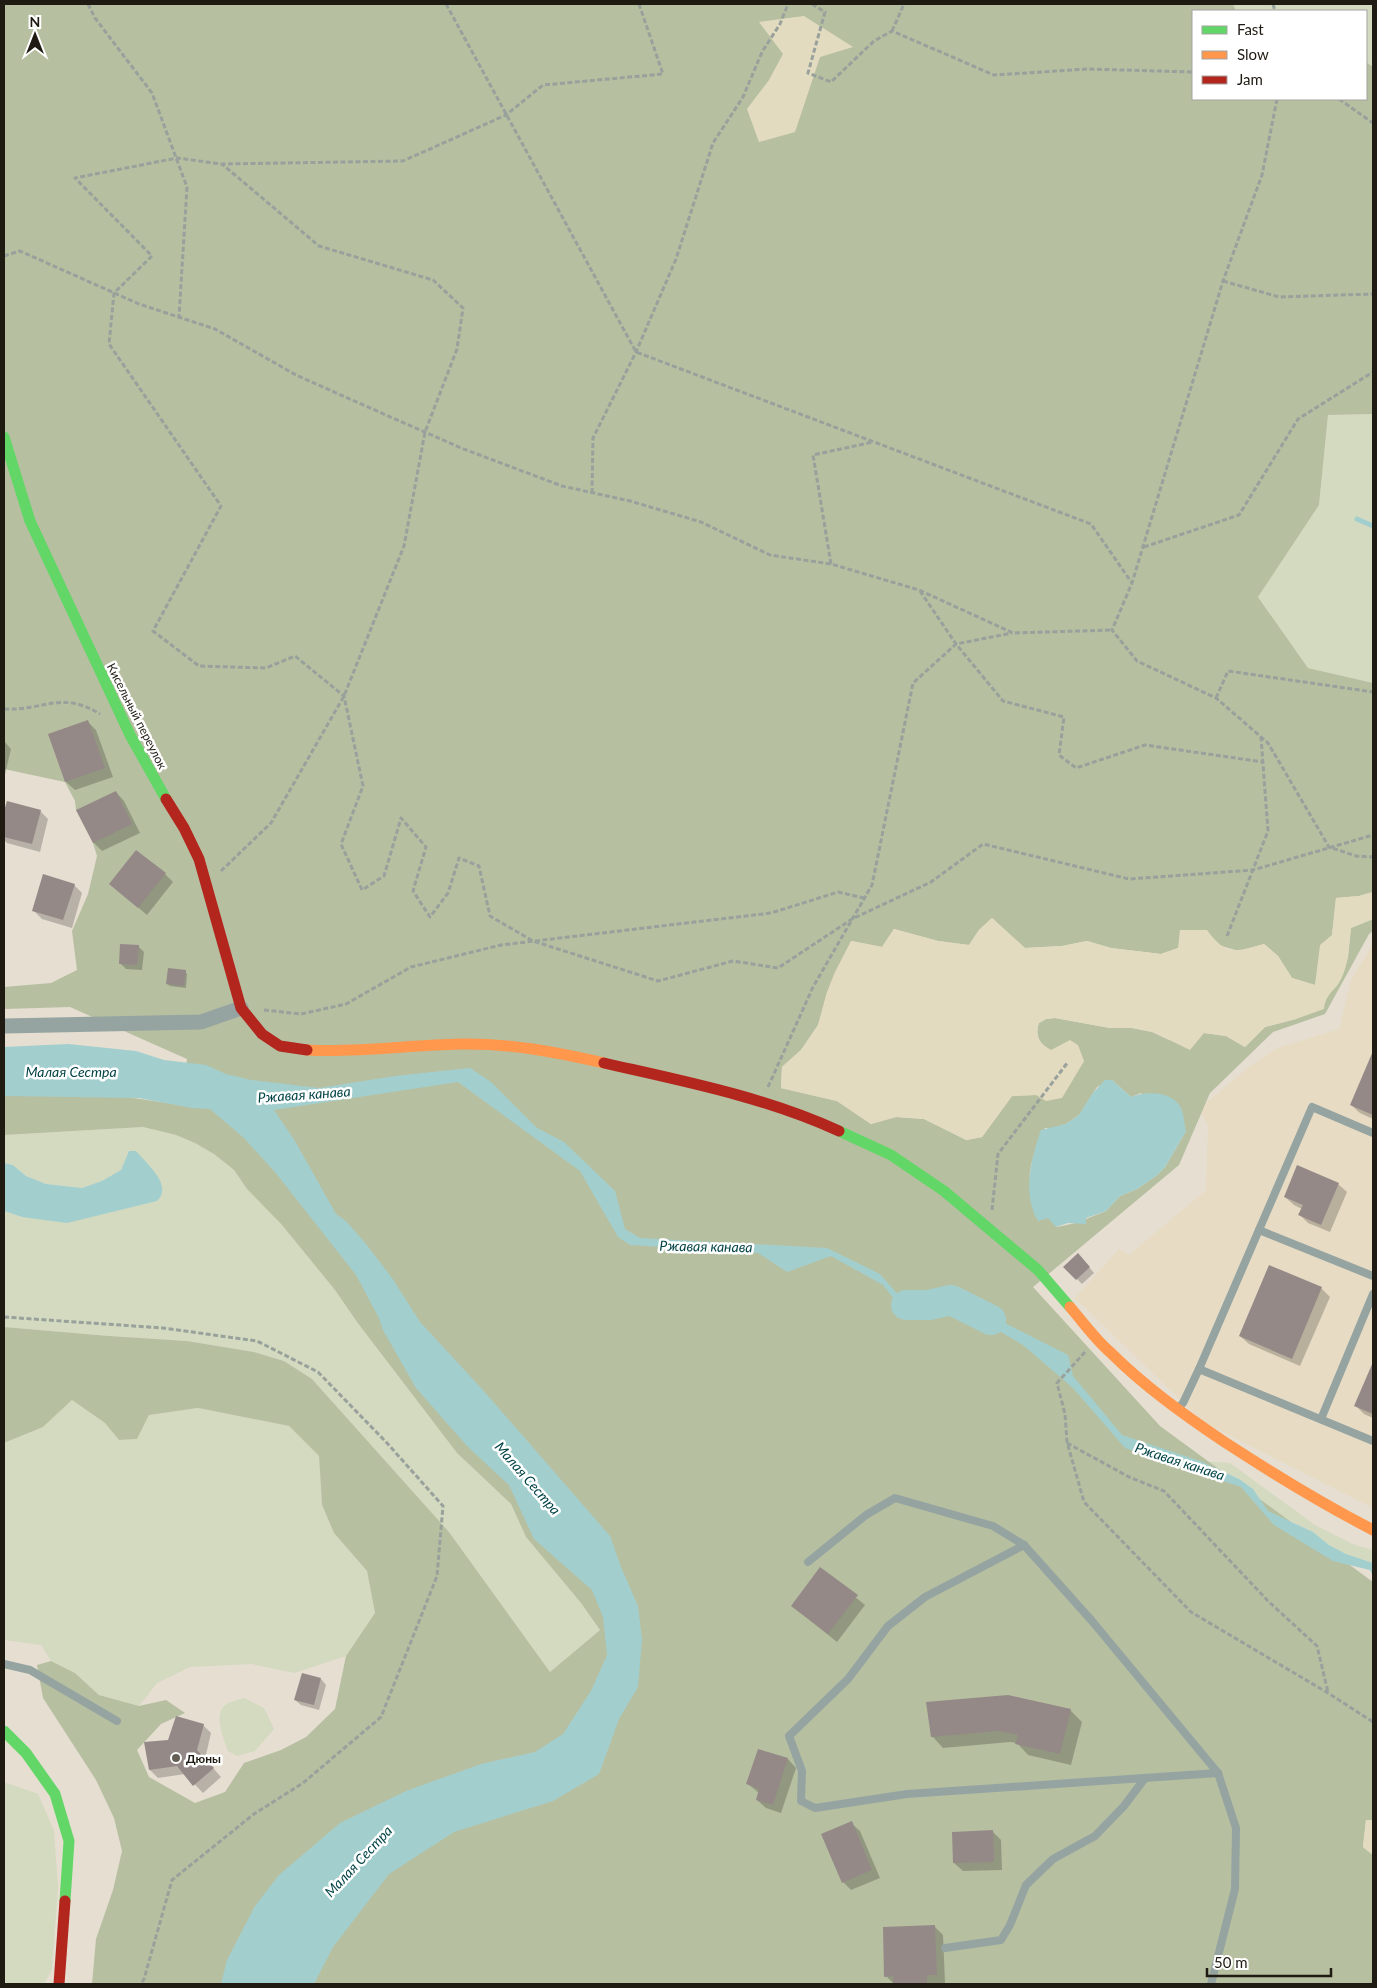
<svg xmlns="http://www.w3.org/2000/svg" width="1377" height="1988" viewBox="0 0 1377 1988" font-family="Lato,sans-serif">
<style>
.built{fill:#e7dbc4}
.green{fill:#d3dac0}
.forest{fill:#b7bfa1;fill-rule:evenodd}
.sand{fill:#e3dbc0}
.water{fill:#a2cfce}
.shadow{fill:#0003}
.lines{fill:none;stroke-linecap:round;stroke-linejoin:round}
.stream{stroke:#a2cfce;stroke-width:5}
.river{stroke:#a2cfce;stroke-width:30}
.building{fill:#948987}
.path{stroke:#98a19b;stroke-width:3;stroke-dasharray:5 2.5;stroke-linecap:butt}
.lane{stroke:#95a4a1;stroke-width:8}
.street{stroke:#95a4a1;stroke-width:15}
.fast{stroke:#63d668;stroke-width:11}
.slow{stroke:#ff974d;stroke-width:11}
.jam{stroke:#b3261e;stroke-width:11}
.poi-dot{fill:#645f55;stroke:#fff;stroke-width:2}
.labels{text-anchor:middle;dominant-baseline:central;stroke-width:5;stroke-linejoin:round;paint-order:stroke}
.street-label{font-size:12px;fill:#1f1a12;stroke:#fff}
.poi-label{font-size:12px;font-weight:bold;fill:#1f1a12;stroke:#fff;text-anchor:start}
.water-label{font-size:14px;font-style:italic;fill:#024346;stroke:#fff}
</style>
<rect width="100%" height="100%" fill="#e5ded1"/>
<polygon class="built" points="1373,945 1373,1508 1203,1422 1075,1298 1119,1249 1129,1255 1206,1190 1208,1126 1199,1109 1250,1066 1277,1048 1339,1029 1352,977"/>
<g class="green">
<polygon points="1233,4 1373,4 1373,67 1366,62 1366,11 1236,11"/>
<polygon points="1373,414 1373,683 1308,668 1258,597 1319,505 1328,415"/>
<polygon points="143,1127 176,1135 195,1143 214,1154 234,1170 247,1189 282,1225 335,1290 357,1322 457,1453 511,1504 526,1537 581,1603 600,1630 550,1672 449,1532 312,1379 284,1361 254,1352 187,1341 109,1336 4,1327 4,1211 22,1217 157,1201 129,1151 122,1170 102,1181 82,1188 46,1184 26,1176 13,1165 4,1163 4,1135"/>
<polygon points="72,1400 105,1423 119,1440 137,1439 149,1415 198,1408 289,1426 319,1456 322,1505 334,1533 367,1571 375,1614 346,1656 294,1673 252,1664 190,1667 157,1683 139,1706 99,1695 75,1673 51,1661 41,1645 4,1640 4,1443 43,1427"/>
<polygon points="1200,1461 1230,1463 1315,1525 1355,1545 1373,1550 1373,1563 1346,1554 1329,1545 1313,1532 1268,1510 1253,1489 1239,1479"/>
<path d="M244,1698L264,1708L274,1729L255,1751L237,1756L228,1751C224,1739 213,1716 225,1705C229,1702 238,1700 244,1698Z"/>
<polygon points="4,1782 38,1794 54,1831 58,1887 52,1969 44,1984 4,1984"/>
</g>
<path class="forest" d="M4,4H1233L1236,11H1193V99H1366V62L1373,67V414L1328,415L1319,505L1258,597L1308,668L1373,683V892L1359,896L1336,898L1332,935L1318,971L1315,985L1292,978L1278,956L1264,944L1239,951L1218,945L1178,948L1161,954L1111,948L1087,941L1062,946L1025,948L992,918L979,930L969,945L938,941L894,929L882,947L852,941L827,993L818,1025L801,1050L782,1067L781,1088L837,1101L871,1124L896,1117L924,1119L966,1140L982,1137L1012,1096L1036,1095L1062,1097L1084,1061C1064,1055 1030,1051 1039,1023L1046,1019L1055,1018L1110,1028H1132L1152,1032L1169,1040L1204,1033L1226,1036L1245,1047L1265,1027L1296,1019L1325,998L1341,979L1348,957L1351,928L1373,919V931L1369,934L1325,1014L1273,1032L1210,1093L1179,1165L1033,1287L1160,1426L1373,1582V1820H1366L1363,1847L1373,1855V1984H92L96,1939L113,1890L122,1851L114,1818L96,1780L43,1698L37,1665L51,1661L75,1673L99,1695L139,1706L166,1700L185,1713L161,1724L137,1750L149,1777L195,1803L225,1792L244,1763L281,1750L306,1737L335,1709L346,1656L375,1613L367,1571L334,1533L322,1505L319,1456L289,1426L198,1408L149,1415L137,1439L119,1440L105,1423L72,1400L43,1427L4,1443V1327L109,1336L187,1341L254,1352L284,1361L312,1379L449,1532L550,1672L600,1630L581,1603L526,1537L511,1504L457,1453L357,1322L335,1290L282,1225L247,1189L234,1170L214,1154L195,1143L176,1135L143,1127L4,1135V1093L93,1092L181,1105L187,1059L70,1007L4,1009V987L51,983L77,970L72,931L88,894L97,856L93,843L76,810L75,801L65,782L4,769ZM1112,1080L1131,1097L1141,1093L1186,1131L1165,1167L1156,1176L1137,1189L1120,1196L1106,1211L1076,1223L1057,1227C1048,1218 1032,1191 1030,1180C1028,1167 1039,1139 1045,1128H1055L1066,1124L1079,1115L1097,1087Z"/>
<g class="sand">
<polygon points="804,16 853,47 820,57 795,132 759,142 747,109 769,80 783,54 759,22"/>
<path d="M1373,892V919L1351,928C1349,944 1349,964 1341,979C1335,992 1326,992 1324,1009L1296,1019L1265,1027L1245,1047L1226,1036L1204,1033L1190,1050L1153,1032L1132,1028H1110L1055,1018L1046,1019L1039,1023C1034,1037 1039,1043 1051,1050L1070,1040L1078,1045L1084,1061L1062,1098L1046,1101L1036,1095L1012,1096L982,1137L967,1140L924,1119L896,1117L871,1124L837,1101L781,1088L782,1067L801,1050L818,1026L827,992L835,972L851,941L882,947L894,929L938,941L969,945L979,930L992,918L1025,948L1062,946L1087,941L1111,948L1161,954L1178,948L1180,930H1207C1226,956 1235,952 1264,944L1278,956L1292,978L1315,985L1320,945L1332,935L1336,898L1359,896Z"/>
<polygon points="1366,1820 1373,1820 1373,1855 1363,1847"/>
</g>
<g class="water">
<polygon points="68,1044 136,1051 164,1060 206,1065 226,1074 251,1080 319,1088 395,1076 470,1068 491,1082 537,1128 564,1142 615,1191 625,1229 640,1238 827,1248 880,1274 901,1298 963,1302 1068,1355 1073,1376 1122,1435 1200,1461 1239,1479 1253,1489 1268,1511 1313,1532 1329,1545 1346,1554 1373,1563 1373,1576 1370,1570 1333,1561 1274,1525 1241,1487 1125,1448 1073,1388 1023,1345 953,1304 901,1308 883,1285 831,1256 787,1272 758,1253 630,1245 618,1237 580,1171 458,1082 274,1110 295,1141 336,1214 346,1221 366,1244 392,1278 420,1322 482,1389 610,1536 621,1567 638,1606 642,1640 638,1687 619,1719 599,1774 553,1801 454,1832 389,1874 333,1947 314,1984 221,1984 227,1960 255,1906 279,1875 340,1823 406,1791 481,1764 535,1752 563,1734 591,1691 607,1655 603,1617 592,1590 534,1539 509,1485 468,1447 416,1388 383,1330 379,1318 356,1275 275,1172 244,1138 210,1109 192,1108 139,1098 4,1096 4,1047"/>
<path d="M1105,1080H1112L1131,1097C1146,1091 1172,1091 1181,1108C1184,1114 1184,1124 1186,1131L1165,1167L1156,1176L1137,1189L1120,1196L1106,1211L1086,1218V1224L1068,1223L1056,1227L1048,1218L1038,1221C1022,1193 1031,1159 1041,1130L1066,1124L1079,1115L1092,1094Z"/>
<path d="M129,1151H136C146,1163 174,1186 157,1201L67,1223L22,1217L4,1211V1163L13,1165L26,1176L46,1184L82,1188L102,1181L121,1170Z"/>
</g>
<g class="shadow">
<polygon points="87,721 96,730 113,777 75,790 66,782 49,735"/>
<polygon points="4,741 11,749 4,779"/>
<polygon points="116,792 124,801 140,833 102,851 94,843 78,811"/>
<polygon points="8,802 40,811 48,819 40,852 7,843 4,840 4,816"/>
<polygon points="165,874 173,882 147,915 110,884"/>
<polygon points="74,885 82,893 72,928 42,919 33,910"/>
<polygon points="138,946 144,952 142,970 126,969 120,963"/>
<polygon points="185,971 187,974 186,988 170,986 167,984"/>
<polygon points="1366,1072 1373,1075 1373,1119 1360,1113 1351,1105"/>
<polygon points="1338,1184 1347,1192 1330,1232 1308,1223 1300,1215 1302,1209 1294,1205 1285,1197"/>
<polygon points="1083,1260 1094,1273 1082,1284 1065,1267"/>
<polygon points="1321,1288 1330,1297 1300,1366 1249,1344 1240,1336"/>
<polygon points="1373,1366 1373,1418 1364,1414 1356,1406"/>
<polygon points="821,1569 865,1605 837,1642 792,1606"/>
<polygon points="321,1679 326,1685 319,1710 301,1705 295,1700"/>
<polygon points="1070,1710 1082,1722 1071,1765 1028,1755 1017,1743 1010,1742 943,1748 932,1736"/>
<polygon points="203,1725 211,1733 205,1759 221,1777 203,1793 185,1774 158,1778 150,1770 169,1741"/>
<polygon points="788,1759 796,1768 781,1813 766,1808 757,1800 759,1793 748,1784"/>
<polygon points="851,1823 860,1831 880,1878 851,1890 843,1882"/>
<polygon points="993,1832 1001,1840 1002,1870 963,1871 954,1863"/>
<polygon points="935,1927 943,1935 945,1983 894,1984 886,1976"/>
</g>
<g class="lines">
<polyline class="stream" points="1357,519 1373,526"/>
<polyline class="river" points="906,1305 929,1305 951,1300 991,1320"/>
</g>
<g class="building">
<polygon points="88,720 105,768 65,782 48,734"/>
<polygon points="116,791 132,824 93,843 76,810"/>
<polygon points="7,801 41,810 32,844 4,837 4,811"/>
<polygon points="136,850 166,873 138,908 109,884"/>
<polygon points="43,874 75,884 63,920 32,911"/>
<polygon points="120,944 139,945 137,965 119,964"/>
<polygon points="168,968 186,970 184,986 166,984"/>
<polygon points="1373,1051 1373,1115 1350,1105"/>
<polygon points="1297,1165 1339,1183 1321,1225 1298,1215 1303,1205 1284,1197"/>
<polygon points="1078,1253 1090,1267 1076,1280 1063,1267"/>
<polygon points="1269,1265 1322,1287 1292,1359 1239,1336"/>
<polygon points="1373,1362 1373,1414 1354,1406"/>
<polygon points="820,1567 858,1595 828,1634 791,1606"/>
<polygon points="302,1673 321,1678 314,1705 294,1700"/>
<polygon points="1008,1695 1071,1709 1060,1754 1015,1744 1018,1735 998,1731 931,1737 926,1702"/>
<polygon points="176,1716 204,1724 197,1750 214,1768 193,1786 177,1766 149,1770 144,1742 168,1740"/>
<polygon points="758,1749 788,1758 773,1805 756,1800 759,1789 746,1784"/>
<polygon points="852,1821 872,1870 842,1883 821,1834"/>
<polygon points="993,1830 994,1862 953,1863 952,1832"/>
<polygon points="935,1925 937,1975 927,1975 927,1984 893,1984 893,1976 884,1977 883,1927"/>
</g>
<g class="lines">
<g class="path">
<polyline points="88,4 95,18 152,93 187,187 179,317"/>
<polyline points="446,4 636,352 1091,524 1132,583"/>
<polyline points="639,4 663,74 543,85 506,115 403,161 221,164 177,158 75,178 152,256 114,293 109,344 221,506 153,631 199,666 266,668 295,656 344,696 363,786 341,844 362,890 384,876 401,818 426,847 413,891 430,917 448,893 459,858 479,866 490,916 533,941 658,981 733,961 778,968 852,919 931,882 983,844 1129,879 1253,870 1373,835"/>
<polyline points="812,4 825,12 808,73 831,82 874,41 892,31 994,75 1088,69 1193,72"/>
<polyline points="1273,4 1275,11"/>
<polyline points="892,31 904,4"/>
<polyline points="1277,99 1262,175 1223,281 1132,583 1112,630 1137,661 1216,698 1268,743 1329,847 1356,856 1373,857"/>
<polyline points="1339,99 1373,123"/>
<polyline points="4,256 20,251 139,304 215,329 296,375 352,400 461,448 562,486 630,501 701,522 770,555 831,564 919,590 1013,633 1112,630"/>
<polyline points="1223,281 1279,297 1373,294"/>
<polyline points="592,493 593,438 636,352 676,259 713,143 743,97 762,52 780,24 788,4"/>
<polyline points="1144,547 1239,515 1298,419 1373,372"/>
<polyline points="831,564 813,455 873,442"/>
<polyline points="920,591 956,644 1003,701 1064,717 1059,755 1076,768 1145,745 1263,762"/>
<polyline points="1216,698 1228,671 1373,692"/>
<path d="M4,709C44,711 61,690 100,714"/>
<polyline points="221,871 271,823 344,696 404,546 425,432 457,349 463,308 433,280 319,246 222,164"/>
<polyline points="1227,936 1268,831 1261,737"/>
<polyline points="264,1010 301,1014 346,1004 411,967 501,945 771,913 838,892 864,898"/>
<polyline points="768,1087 813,987 872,885 913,683 956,644 1012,633"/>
<polyline points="992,1210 998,1154 1068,1062"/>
<polyline points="4,1317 163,1328 257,1341 318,1372 387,1443 443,1506 437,1576 381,1717 303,1783 254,1814 172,1880 144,1979 141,1984"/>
<polyline points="1085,1352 1057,1383 1065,1414 1067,1442 1084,1502 1191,1612 1328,1693 1373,1722"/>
<polyline points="1067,1443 1129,1477 1164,1491 1268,1601 1317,1646 1328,1692"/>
</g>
<g class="lane">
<polyline points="1259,1230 1373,1276"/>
<polyline points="1199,1369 1373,1441"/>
<polyline points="1179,1407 1183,1403 1199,1369 1312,1107 1373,1133"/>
<polyline points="1321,1419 1373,1294"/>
<polyline points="1024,1545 925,1597 888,1626 848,1679 789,1736 802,1771 801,1801 815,1808 907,1794 1218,1773"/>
<polyline points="808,1562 866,1515 895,1498 993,1526 1024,1545 1092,1621 1218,1773 1236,1828 1235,1889 1211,1984"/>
<polyline points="4,1664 30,1670 117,1721"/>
<polyline points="945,1948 1001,1940 1010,1925 1026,1885 1053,1859 1095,1836 1124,1806 1145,1778"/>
</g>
<polyline class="street" points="4,1026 201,1022 241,1008"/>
<g class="fast">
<polyline points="4,437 30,521 130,735 166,799"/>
<polyline points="839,1131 891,1155 944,1191 1038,1270 1070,1307"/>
<polyline points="4,1731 26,1753 55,1794 69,1841 65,1901"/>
</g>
<g class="slow">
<path d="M307,1050C358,1053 409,1045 460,1044C510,1043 556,1052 604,1063"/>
<path d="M1070,1307C1083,1322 1095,1339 1110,1352C1144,1386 1183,1414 1223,1441C1272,1473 1321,1503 1373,1530"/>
</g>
<g class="jam">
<polyline points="166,799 184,828 199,859 241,1008 262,1034 280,1046 307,1050"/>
<path d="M604,1063C683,1081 765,1097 839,1131"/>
<polyline points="59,1984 65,1901"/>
</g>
</g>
<circle class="poi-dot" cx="176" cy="1758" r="5"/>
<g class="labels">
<g class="street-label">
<text transform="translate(137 716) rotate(63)">Кисельный переулок</text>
</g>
<g class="poi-label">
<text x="186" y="1758">Дюны</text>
</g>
<g class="water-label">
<text x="71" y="1071">Малая Сестра</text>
<text transform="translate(304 1094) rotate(-4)">Ржавая канава</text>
<text transform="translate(706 1246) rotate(1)">Ржавая канава</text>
<text transform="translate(1180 1461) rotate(18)">Ржавая канава</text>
<text transform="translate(528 1478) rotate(49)">Малая Сестра</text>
<text transform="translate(358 1861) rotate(-47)">Малая Сестра</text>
</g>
</g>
<rect width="1377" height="1988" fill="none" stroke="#1f1a12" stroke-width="10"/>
<rect x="1192" y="10" width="175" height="90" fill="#ffffff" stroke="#a5a3a0"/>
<rect x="1202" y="26" width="25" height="8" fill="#63d668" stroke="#a5a3a0"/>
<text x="1237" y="35" font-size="15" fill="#1f1a12">Fast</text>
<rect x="1202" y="51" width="25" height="8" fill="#ff974d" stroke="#a5a3a0"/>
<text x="1237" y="60" font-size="15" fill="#1f1a12">Slow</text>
<rect x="1202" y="76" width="25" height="8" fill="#b3261e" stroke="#a5a3a0"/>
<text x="1237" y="85" font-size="15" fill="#1f1a12">Jam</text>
<g transform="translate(35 35)" stroke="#ffffff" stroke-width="4" paint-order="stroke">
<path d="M0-4L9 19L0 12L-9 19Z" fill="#1f1a12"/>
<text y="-8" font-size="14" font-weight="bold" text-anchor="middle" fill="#1f1a12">N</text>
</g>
<path d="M1207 1968v8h124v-8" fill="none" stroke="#1f1a12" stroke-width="2.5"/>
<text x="1214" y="1968" font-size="15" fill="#1f1a12" stroke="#ffffff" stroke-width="4" paint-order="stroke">50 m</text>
</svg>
